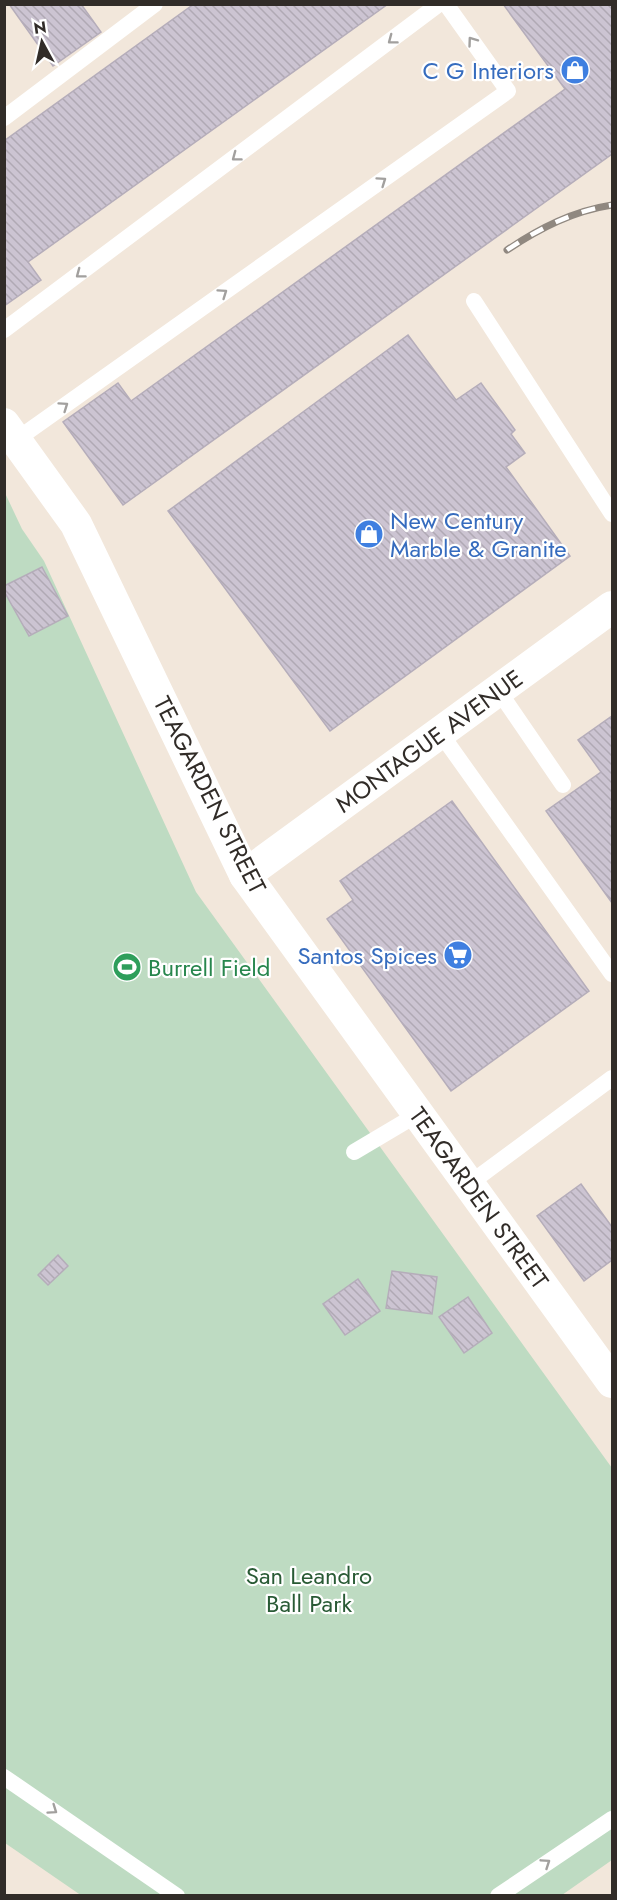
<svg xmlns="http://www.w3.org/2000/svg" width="617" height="1900" viewBox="0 0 617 1900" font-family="Jost,sans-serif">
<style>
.park{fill:#bedbc2}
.building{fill:url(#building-back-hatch);stroke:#b5adba;stroke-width:1.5}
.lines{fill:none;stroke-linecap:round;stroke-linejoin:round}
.service{stroke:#fff;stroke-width:16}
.minor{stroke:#fff;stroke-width:32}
.rail-casing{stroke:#908880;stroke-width:7}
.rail{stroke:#fff;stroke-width:4.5;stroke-dasharray:14;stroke-linecap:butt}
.oneway{stroke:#a2a09e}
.labels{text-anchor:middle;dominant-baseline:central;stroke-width:4.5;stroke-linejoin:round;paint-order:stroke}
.shop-label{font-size:24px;fill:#366cbe;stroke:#fff;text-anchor:end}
.street-label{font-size:24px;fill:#312c28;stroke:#fff}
.leisure-label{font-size:24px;fill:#27864d;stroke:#fff;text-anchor:start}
.park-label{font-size:24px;fill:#295a35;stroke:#fff}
</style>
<defs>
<pattern id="building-back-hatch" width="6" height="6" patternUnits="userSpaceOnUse" patternTransform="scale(1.5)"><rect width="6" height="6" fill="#ccc4d2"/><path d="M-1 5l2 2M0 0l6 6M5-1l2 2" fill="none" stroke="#b0a9b4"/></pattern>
</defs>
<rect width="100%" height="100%" fill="#f2e7db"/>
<polygon class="park" points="5,493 22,529 44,561 196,892 612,1468 612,1860 562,1895 82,1896 5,1843"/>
<g class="building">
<polygon points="9,4 81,4 101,32 53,66"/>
<polygon points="194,4 388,4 28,262 41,280 4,306 4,141"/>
<polygon points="503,4 612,4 612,154 123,505 63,422 118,383 131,401 565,89"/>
<polygon points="408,335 456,400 481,383 515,430 511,434 525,453 506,467 570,556 330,731 168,511"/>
<polygon points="42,567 68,616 29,636 4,591 4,586"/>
<polygon points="612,716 612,903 546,811 601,772 578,740"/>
<polygon points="452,801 589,991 451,1091 327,919 353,900 340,881"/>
<polygon points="581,1184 612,1227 612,1260 584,1281 537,1216"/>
<polygon points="58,1255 68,1266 48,1285 38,1275"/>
<polygon points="392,1271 437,1277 432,1314 386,1308"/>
<polygon points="358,1279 380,1311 345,1335 323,1304"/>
<polygon points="468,1297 492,1333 464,1353 439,1317"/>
</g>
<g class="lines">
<g class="service">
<polyline points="4,118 155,4"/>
<polyline points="474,301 612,514"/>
<polyline points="4,330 439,4"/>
<polyline points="16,440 508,91 446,4"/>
<polyline points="498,690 563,785"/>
<polyline points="441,734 612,974"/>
<polyline points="354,1152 418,1114"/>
<polyline points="469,1184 612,1078"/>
<polyline points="4,1777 177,1896"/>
<polyline points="498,1896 612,1819"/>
</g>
<g class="minor">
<polyline points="4,424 76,524 245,875 612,1382"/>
<polyline points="245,875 612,607"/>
</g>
<g class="rail-casing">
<path id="rail" d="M507,250C540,228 573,211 612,205"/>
</g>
<use href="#rail" class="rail"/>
</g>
<defs><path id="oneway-chevron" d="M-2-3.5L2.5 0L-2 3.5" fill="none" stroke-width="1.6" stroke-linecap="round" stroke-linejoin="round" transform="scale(1.5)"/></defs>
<g class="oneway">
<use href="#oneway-chevron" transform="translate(392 40) rotate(143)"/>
<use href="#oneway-chevron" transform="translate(472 41) rotate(-126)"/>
<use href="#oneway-chevron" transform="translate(236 157) rotate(143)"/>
<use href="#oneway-chevron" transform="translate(382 181) rotate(-35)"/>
<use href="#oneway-chevron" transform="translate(80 274) rotate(143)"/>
<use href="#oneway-chevron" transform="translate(223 293) rotate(-35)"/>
<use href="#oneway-chevron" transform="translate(64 406) rotate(-35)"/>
<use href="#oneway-chevron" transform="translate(53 1810) rotate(35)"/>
<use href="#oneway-chevron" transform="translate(546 1863) rotate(-34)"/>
</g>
<defs>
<g id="shop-disc" transform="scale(1.5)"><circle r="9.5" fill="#3f7fe0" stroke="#fff"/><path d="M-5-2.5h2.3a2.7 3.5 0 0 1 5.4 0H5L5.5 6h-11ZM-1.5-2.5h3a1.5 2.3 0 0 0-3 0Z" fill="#fff"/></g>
<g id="supermarket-disc" transform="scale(1.5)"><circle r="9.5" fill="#3f7fe0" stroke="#fff"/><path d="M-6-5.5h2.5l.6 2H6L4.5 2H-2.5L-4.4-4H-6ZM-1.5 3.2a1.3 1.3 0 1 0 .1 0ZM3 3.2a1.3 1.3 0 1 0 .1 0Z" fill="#fff"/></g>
<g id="stadium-disc" transform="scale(1.5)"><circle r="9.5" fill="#2e9e5b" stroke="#fff"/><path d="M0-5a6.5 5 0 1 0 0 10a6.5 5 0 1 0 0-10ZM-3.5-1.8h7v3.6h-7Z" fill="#fff"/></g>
</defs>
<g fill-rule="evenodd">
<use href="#shop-disc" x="575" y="70"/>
<use href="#shop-disc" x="369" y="534"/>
<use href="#supermarket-disc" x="458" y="955"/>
<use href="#stadium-disc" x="127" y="967"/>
</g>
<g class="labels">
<g class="shop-label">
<text x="554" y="70">C G Interiors</text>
<text x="390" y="520" text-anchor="start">New Century<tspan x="390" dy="28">Marble &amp; Granite</tspan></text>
<text x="437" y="955">Santos Spices</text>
</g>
<g class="street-label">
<text transform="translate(429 741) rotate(-36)">MONTAGUE AVENUE</text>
<text transform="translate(210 795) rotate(63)">TEAGARDEN STREET</text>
<text transform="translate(479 1198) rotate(54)">TEAGARDEN STREET</text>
</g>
<g class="leisure-label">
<text x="148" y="967">Burrell Field</text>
</g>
<g class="park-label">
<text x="309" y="1575">San Leandro<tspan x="309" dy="28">Ball Park</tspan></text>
</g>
</g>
<rect width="617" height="1900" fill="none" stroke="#312c28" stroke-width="12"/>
<g transform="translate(42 42) rotate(352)" stroke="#ffffff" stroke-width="4.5" paint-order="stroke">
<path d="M0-4.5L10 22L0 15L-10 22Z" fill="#312c28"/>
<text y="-9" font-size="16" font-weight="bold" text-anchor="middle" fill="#312c28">N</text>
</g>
</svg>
